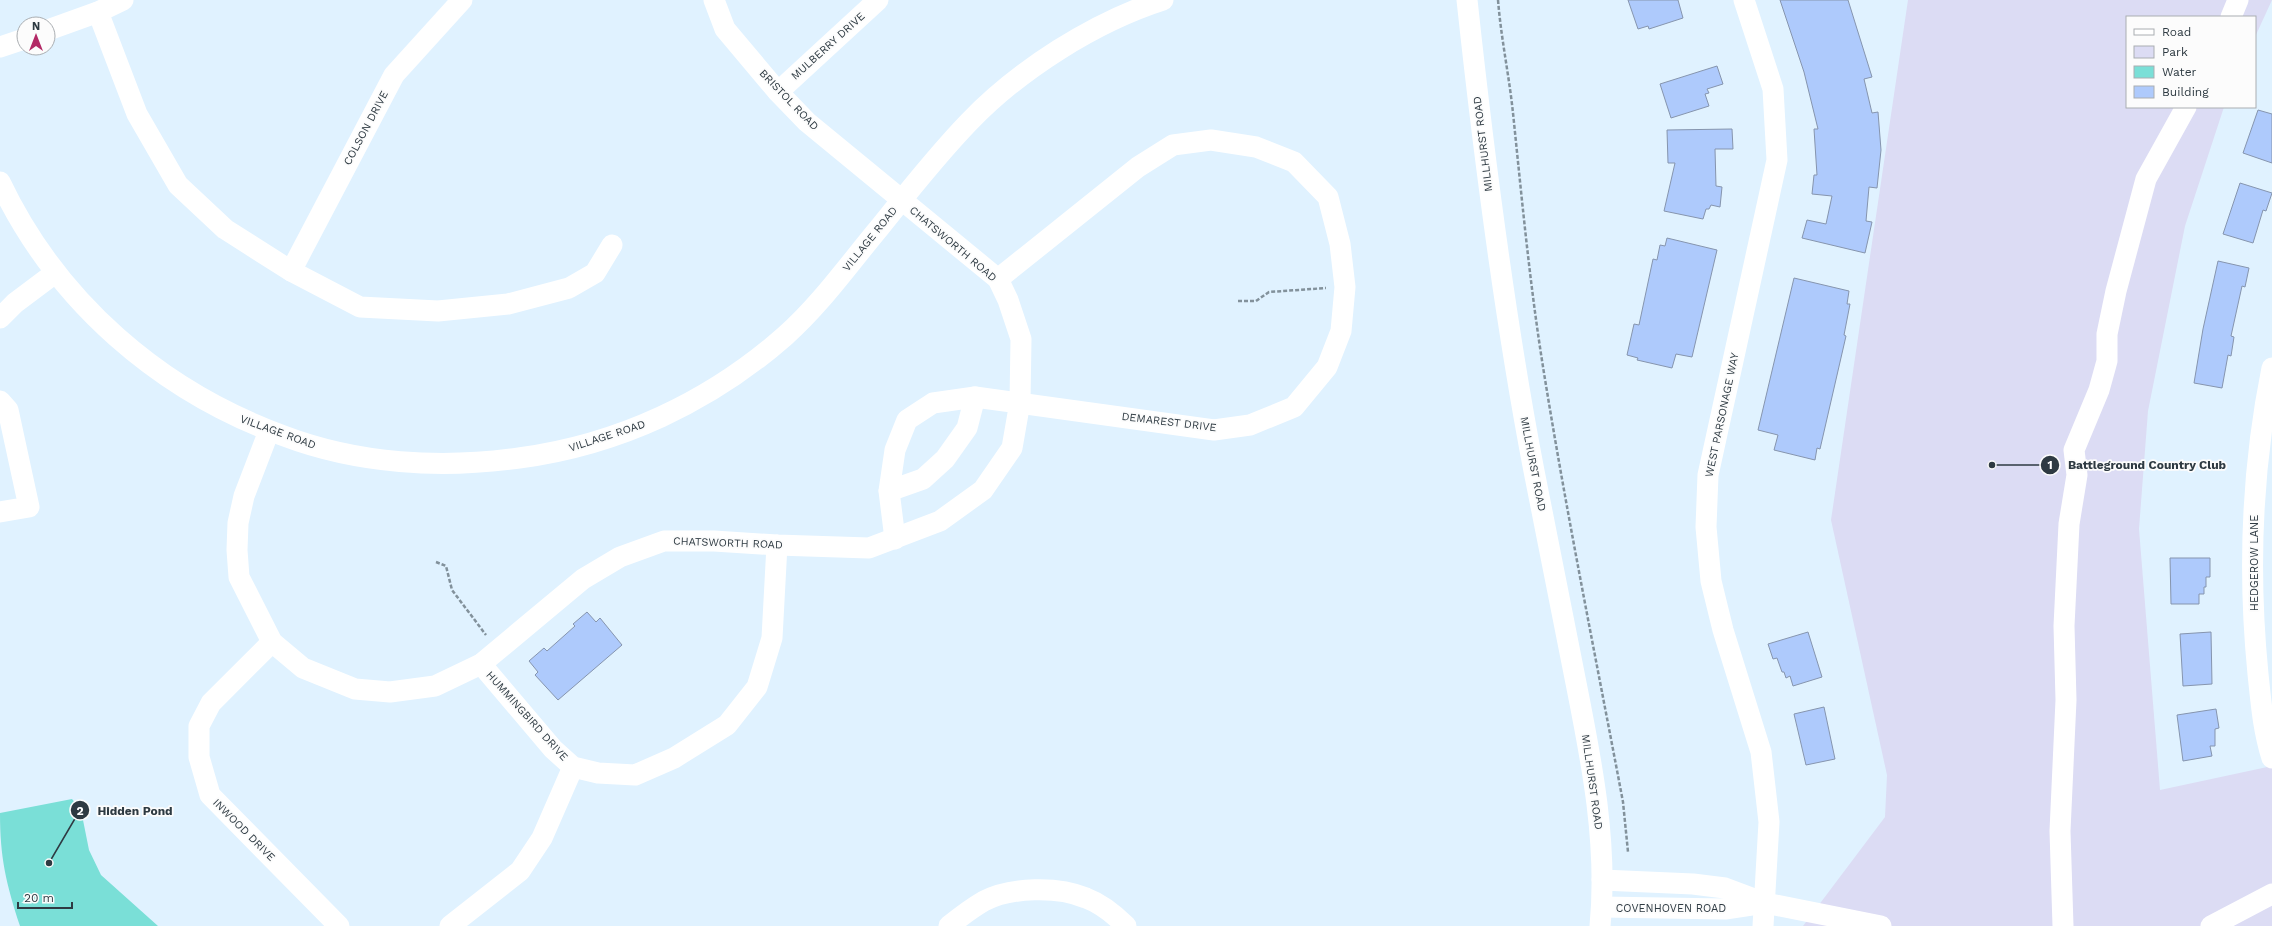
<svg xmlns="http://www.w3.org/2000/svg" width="2272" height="926" viewBox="0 0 2272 926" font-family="'Work Sans',sans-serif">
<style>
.green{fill:#dcdcf4}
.water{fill:#7adfd7}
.building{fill:#aecafc;stroke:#8695ae}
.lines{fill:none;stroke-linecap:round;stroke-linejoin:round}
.path{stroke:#82919b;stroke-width:2.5;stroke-dasharray:4 2;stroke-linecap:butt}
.minor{stroke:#fff;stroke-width:21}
.labels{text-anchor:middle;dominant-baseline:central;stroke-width:3.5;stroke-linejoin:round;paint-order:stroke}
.street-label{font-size:11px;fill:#2e3a42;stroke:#fcfcfc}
.leader{fill:none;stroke:#2e3a42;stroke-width:1.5}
.callout-dot{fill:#2e3a42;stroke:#fcfcfc;stroke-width:1.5}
.mark-label{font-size:12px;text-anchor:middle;font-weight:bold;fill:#fff}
.callout-label{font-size:12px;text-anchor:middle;font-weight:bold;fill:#2e3a42;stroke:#fcfcfc;stroke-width:3.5;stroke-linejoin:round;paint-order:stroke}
</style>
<rect width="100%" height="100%" fill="#e0f2ff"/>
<polygon class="green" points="1908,0 2272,0 2255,37 2255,17 2127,17 2127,107 2224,107 2185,226 2148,411 2139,529 2160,790 2272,766 2272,926 1803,926 1885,817 1887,775 1831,520"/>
<path class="water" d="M72,799L81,810L89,850L101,875L158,926H20C6,883 0,858 0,813Z"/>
<g class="building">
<polygon points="1628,0 1678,0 1683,18 1649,29 1648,26 1638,29"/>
<polygon points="1780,0 1848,0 1872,77 1864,79 1872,113 1878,112 1881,150 1877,188 1869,187 1866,221 1872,222 1865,253 1802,238 1807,220 1826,224 1832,196 1812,194 1814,175 1817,175 1814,129 1818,129 1804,72"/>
<polygon points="1717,66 1723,84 1707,89 1709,93 1705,94 1709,106 1671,118 1660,84"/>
<polygon points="2258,110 2272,114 2272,163 2243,153"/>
<polygon points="1732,129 1733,149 1715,149 1716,186 1722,187 1720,207 1711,205 1709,209 1706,209 1703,219 1664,211 1675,163 1668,163 1667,130"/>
<polygon points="2240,183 2272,193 2266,211 2263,210 2253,243 2223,234"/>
<polygon points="1667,238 1717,250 1692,357 1676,354 1672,368 1637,360 1638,358 1627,355 1634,324 1639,325 1653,259 1657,260 1660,245 1665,246"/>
<polygon points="2218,261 2249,268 2245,287 2242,286 2231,336 2234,337 2231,356 2228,355 2222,388 2194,383 2203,329"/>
<polygon points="1794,278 1849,291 1847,304 1850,304 1844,335 1846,336 1820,449 1817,448 1815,460 1774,450 1778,435 1758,430"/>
<polygon points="2170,558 2210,558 2210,577 2206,577 2206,587 2204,587 2204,594 2199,594 2199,604 2171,604"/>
<polygon points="587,612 596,622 600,618 622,645 558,700 535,675 538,672 529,661 544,648 547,651 575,626 573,624"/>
<polygon points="1808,632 1822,677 1793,686 1790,676 1786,678 1784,672 1782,672 1777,658 1773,659 1768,644"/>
<polygon points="2211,632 2212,684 2183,686 2180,634"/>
<polygon points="1824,707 1835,759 1806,765 1794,714"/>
<polygon points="2216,709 2219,728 2215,729 2215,746 2210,746 2212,756 2183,761 2177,715"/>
</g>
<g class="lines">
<g class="path">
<path d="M1498,0C1501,38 1509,75 1513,113C1522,200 1530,287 1544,373C1567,516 1596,659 1623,802L1628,852"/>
<polyline points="1238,301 1256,301 1269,292 1326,288"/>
<polyline points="436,562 446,566 452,590 486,635"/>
</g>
<g class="minor">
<path d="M1467,0C1484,158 1504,315 1534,471C1548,542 1562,612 1576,683C1592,763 1608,845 1600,926"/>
<polyline points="1744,0 1773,89 1777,160 1708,475 1706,527 1711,581 1723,630 1761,752 1769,822 1763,926"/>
<polyline points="98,12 137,114 178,185 225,229 291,271 360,307 438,311 508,304 569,288 595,273 612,245"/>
<polyline points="2231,17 2238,0"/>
<polyline points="48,30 98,12 123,0"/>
<polyline points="0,47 24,39"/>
<polyline points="778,92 878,0"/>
<path d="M0,182C57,302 160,391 284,436C358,464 441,469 519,458C618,445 710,402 785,336C821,304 849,264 880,227C908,192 937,155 969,122C1019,70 1094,22 1163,0"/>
<polyline points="291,271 394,75 462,0"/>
<polyline points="0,318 15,303 55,273"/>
<path d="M2272,368C2252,467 2248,573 2258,674C2261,702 2263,730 2272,758"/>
<polyline points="0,401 8,410 29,507 0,512"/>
<polyline points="269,431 244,496 238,523 237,550 239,577 272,642 303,668 355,689 390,692 435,686 481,664 583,579 620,557 664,541 714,541 777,545 869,548 940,521 983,490 1012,448 1020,402 1021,339 1008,300 998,279 807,122 778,92 725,29 714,0"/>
<polyline points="889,491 923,479 945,459 967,428 975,397"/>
<polyline points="895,539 889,491 895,450 907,420 933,403 975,397 1214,430 1250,425 1294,407 1327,367 1341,331 1345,287 1340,244 1328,197 1294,162 1256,147 1211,140 1173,145 1138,167 998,279"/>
<polyline points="272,642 211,703 199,726 199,757 210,795 339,926"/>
<polyline points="481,664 553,749 573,767 598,773 635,775 674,758 727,725 757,687 772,638 777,545"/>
<polyline points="1765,903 1881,926"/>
<polyline points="1602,907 1725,909 1765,903 1725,888 1693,884 1602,880"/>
<polyline points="450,926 520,871 542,838 573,767"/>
<path d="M949,926C960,917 972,908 984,901C1011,887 1058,886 1086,898C1102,904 1114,914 1126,926"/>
<polyline points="2063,926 2060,831 2066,700 2064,626 2069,524 2077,475 2074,450 2099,390 2107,361 2107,334 2116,291 2146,179 2186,107"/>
<polyline points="2211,926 2272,894"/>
</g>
</g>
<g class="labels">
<g class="street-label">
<text transform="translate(828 46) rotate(-42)">MULBERRY DRIVE</text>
<text transform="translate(789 100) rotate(46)">BRISTOL ROAD</text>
<text transform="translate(366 128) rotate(-62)">COLSON DRIVE</text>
<text transform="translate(1483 144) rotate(-97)">MILLHURST ROAD</text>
<text transform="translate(870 239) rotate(-51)">VILLAGE ROAD</text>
<text transform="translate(953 244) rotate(40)">CHATSWORTH ROAD</text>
<text transform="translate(1722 415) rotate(-78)">WEST PARSONAGE WAY</text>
<text transform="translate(1169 422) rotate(7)">DEMAREST DRIVE</text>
<text transform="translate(278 432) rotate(20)">VILLAGE ROAD</text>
<text transform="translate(607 436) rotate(-18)">VILLAGE ROAD</text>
<text transform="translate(1533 464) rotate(79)">MILLHURST ROAD</text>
<text transform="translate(728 543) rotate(2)">CHATSWORTH ROAD</text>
<text transform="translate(2254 563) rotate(-90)">HEDGEROW LANE</text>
<text transform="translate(527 716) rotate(48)">HUMMINGBIRD DRIVE</text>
<text transform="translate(1592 782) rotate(82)">MILLHURST ROAD</text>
<text transform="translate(244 830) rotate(45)">INWOOD DRIVE</text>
<text x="1671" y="908">COVENHOVEN ROAD</text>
</g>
</g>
<path class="leader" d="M1992 465L2050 465M49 863L80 810"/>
<g class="callout-dot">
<circle cx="1992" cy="465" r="4"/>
<circle cx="49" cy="863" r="4"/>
<circle cx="2050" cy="465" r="10"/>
<circle cx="80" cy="810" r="10"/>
</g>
<g class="mark-label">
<text x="2050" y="469">1</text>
<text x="80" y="815">2</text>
</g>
<g class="callout-label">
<text x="2147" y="469">Battleground Country Club</text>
<text x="135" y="815">Hidden Pond</text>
</g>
<rect x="2126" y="16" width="130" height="92" fill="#fcfcfc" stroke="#aaaeb2"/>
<rect x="2134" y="29" width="20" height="6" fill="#ffffff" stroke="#aaaeb2"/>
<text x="2162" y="36" font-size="12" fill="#2e3a42">Road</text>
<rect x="2134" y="46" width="20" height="12" fill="#dcdcf4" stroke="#aaaeb2"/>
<text x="2162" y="56" font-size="12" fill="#2e3a42">Park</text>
<rect x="2134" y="66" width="20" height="12" fill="#7adfd7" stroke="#aaaeb2"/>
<text x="2162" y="76" font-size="12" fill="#2e3a42">Water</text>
<rect x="2134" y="86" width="20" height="12" fill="#aecafc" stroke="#aaaeb2"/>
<text x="2162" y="96" font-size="12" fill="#2e3a42">Building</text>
<g transform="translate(36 36)"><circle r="19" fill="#fcfcfc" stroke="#aaaeb2"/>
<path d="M0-3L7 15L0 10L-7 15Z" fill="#b32966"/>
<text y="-6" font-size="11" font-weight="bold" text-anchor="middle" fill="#2e3a42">N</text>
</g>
<path d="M18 902v6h54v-6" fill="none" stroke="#2e3a42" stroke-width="2"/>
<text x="24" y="902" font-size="12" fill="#2e3a42" stroke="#fcfcfc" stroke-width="3" paint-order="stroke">20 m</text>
</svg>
